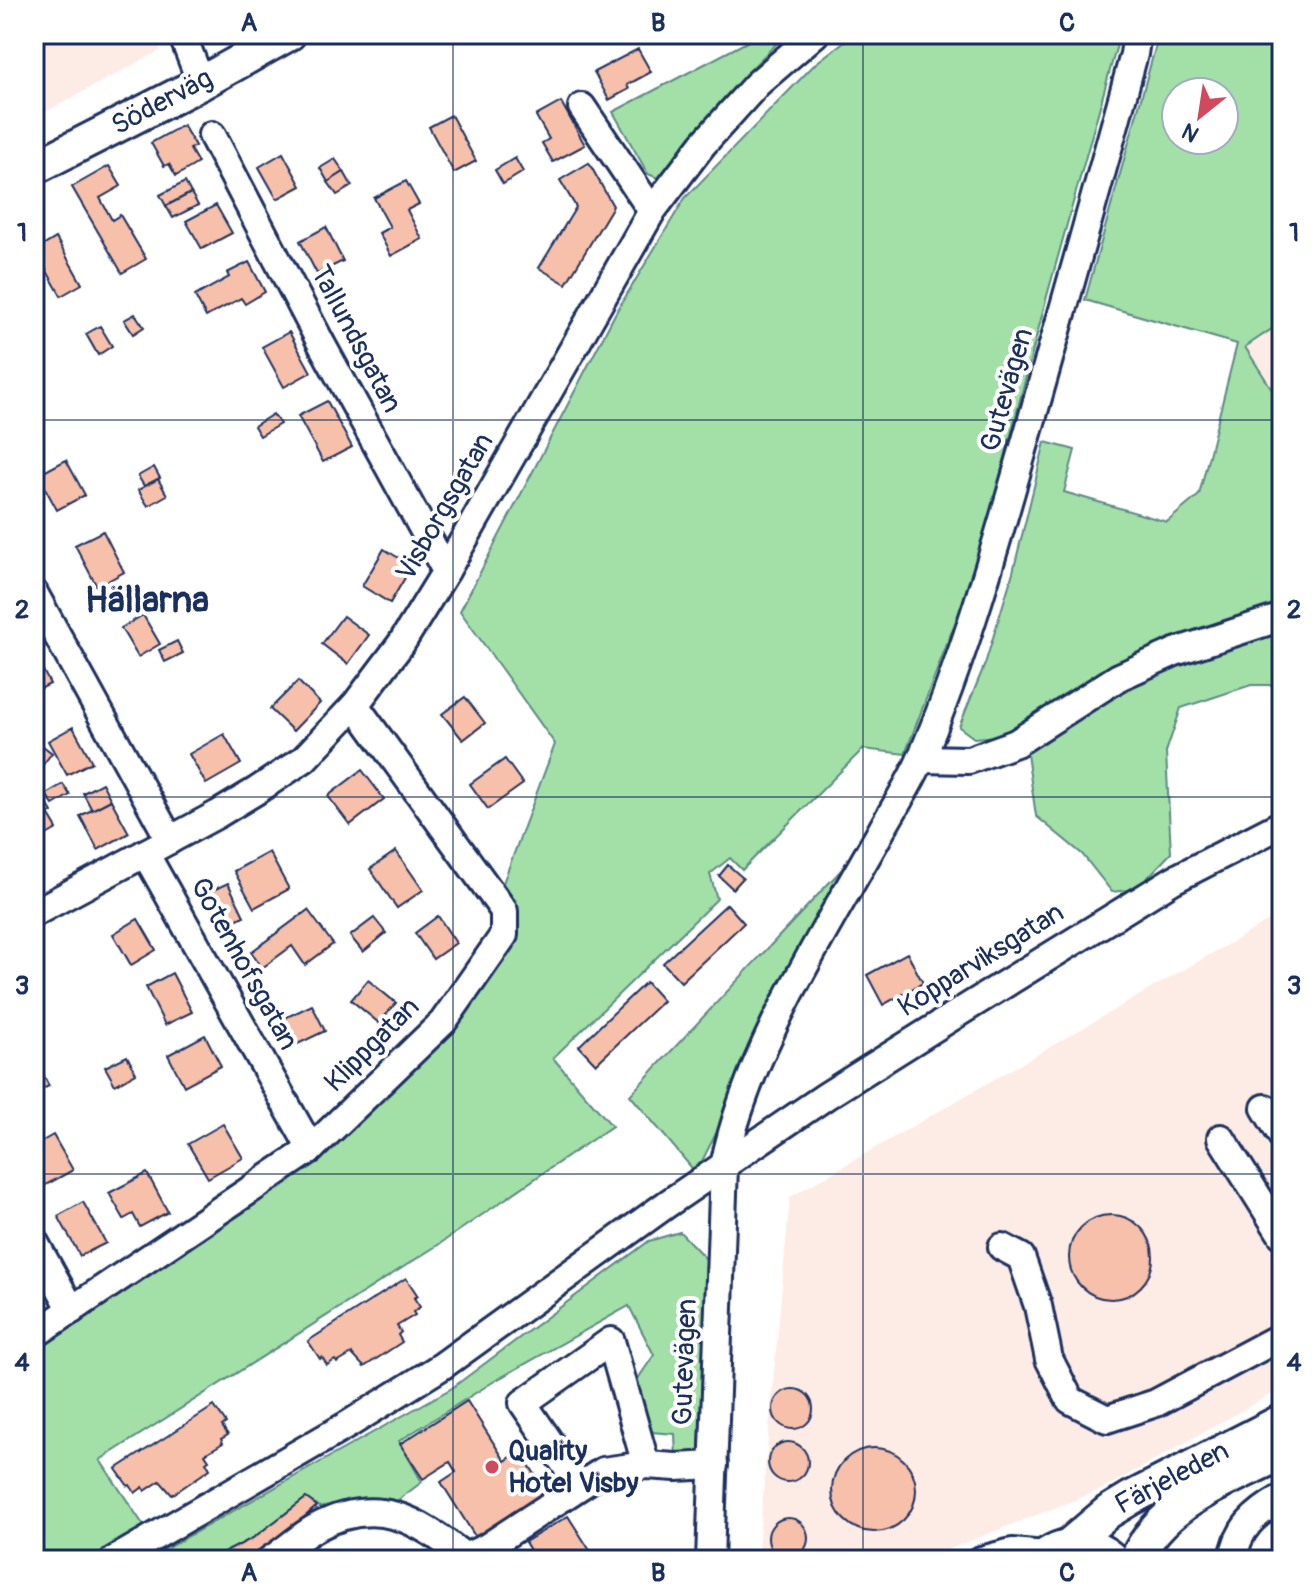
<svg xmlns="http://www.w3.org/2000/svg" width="1316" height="1594" viewBox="0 0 1316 1594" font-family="Pangolin,sans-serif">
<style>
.built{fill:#fdece6}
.green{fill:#a2e0a8;stroke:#5e8883;stroke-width:2;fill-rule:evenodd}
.building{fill:#f7c0aa;stroke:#1b2f5e;stroke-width:2}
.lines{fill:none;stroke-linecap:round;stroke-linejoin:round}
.minor-casing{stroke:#1b2f5e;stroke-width:32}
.major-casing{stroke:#1b2f5e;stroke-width:38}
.minor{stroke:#fff;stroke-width:26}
.major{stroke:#fff;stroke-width:32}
.grid{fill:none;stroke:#1b2f5e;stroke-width:2;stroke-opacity:0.55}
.poi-dot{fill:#d1495b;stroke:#fff;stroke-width:3}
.labels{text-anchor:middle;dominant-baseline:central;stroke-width:8;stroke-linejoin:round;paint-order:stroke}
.street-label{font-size:28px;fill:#1b2f5e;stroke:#fff}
.poi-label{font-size:28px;font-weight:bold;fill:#1b2f5e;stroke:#fff;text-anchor:start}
.district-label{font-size:36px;font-weight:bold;fill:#1b2f5e;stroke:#fff}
.neatline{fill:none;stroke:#1b2f5e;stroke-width:3}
.grid-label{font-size:26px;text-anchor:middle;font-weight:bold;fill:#1b2f5e}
</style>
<rect width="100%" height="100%" fill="#fff"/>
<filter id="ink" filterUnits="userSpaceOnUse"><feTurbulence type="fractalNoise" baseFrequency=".0125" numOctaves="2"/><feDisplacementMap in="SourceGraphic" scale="16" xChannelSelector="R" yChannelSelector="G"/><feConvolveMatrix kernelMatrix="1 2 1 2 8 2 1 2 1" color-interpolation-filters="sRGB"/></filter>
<g filter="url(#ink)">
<g class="built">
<polygon points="34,34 155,34 161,50 34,118"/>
<polygon points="1282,322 1282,405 1245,347"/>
<polygon points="1282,913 1282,1388 1103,1489 921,1560 757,1560 790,1197"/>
</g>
<g class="green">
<path d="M762,34H787C736,81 700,123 660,179L648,174L613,112Z"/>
<polygon points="854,34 1120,34 1047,296 977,565 905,754 863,749 742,870 730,858 710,874 717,899 553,1058 612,1126 438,1245 100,1460 150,1535 105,1560 34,1560 34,1346 325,1156 451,1028 512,939 500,891 555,744 460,611 615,314 685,198 816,63"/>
<path d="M1159,34H1282V322L1245,347L1282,405V685H1251L1181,708L1166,752L1171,853L1137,889L1112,892L1082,854L1036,816L1027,754L1001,736L974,738L959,727L985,664L1013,572L1045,442L1075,450L1064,492L1167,522L1199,495L1237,344L1085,300ZM1176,92H1224V140H1176Z"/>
<polygon points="859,851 696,1173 630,1095"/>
<polygon points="680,1232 706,1259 699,1457 676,1459 675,1434 651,1432 635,1383 654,1355 629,1306 493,1382 399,1441 422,1482 390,1506 335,1512 317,1506 306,1498 253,1538 210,1560 146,1560 452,1388 649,1241"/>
</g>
<g class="building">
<polygon points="638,49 651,72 627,85 629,89 609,100 594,72"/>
<polygon points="561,102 585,145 553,162 542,143 549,139 536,116"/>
<polygon points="451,115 476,161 454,173 429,127"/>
<polygon points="183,125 195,146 190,149 198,163 176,176 169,164 164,166 151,143"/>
<polygon points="283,153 301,186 277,199 259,167"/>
<polygon points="515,158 523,172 503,184 495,170"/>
<polygon points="335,159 344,172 328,182 320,168"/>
<polygon points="589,163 613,206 566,284 539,268 576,207 560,180"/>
<polygon points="109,166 121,186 100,198 112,220 120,215 146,259 122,273 72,187"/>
<polygon points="344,172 352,186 337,195 328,182"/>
<polygon points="406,181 419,204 407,210 422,239 391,256 379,233 390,227 374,198"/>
<polygon points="185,182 191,193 166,206 160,195"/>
<polygon points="191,193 198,205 173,218 166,206"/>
<polygon points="216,205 232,233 202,249 186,221"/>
<polygon points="326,227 343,261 317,274 300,241"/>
<polygon points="34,235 41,247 56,238 82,284 61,296 39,257 34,260"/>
<polygon points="249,262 265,292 245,304 241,298 206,317 195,296 229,277 227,273"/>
<polygon points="135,314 144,327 133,334 124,320"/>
<polygon points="100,326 112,346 98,355 86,334"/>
<polygon points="289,332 311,372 284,387 262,347"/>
<polygon points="327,401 352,447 323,462 298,416"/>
<polygon points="273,414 280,424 260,436 254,426"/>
<polygon points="66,460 85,495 57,510 38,475"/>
<polygon points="154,467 160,478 144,486 138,476"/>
<polygon points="158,479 167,495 148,506 138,490"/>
<polygon points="103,531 124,572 97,587 75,545"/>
<polygon points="384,549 412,566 390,603 362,586"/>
<polygon points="143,615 160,644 138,657 121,628"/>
<polygon points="343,616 369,635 348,664 322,644"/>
<polygon points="177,641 183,653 165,662 159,650"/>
<polygon points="34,653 50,684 34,692"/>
<polygon points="298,681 320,703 293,731 270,709"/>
<polygon points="465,697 485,723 463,740 442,714"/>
<polygon points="73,727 92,762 67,775 48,741"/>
<polygon points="224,734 241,764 206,784 189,754"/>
<polygon points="34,739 52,753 37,772 34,769"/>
<polygon points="505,759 523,784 488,809 470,784"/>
<polygon points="362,770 384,799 350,825 328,796"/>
<polygon points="102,783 111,800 92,810 83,793"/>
<polygon points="63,784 70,795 53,805 46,794"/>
<polygon points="43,797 52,812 48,814 57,829 41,838 34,827 34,802"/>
<polygon points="111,800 129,833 98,850 80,816"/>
<polygon points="396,851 423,890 397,908 370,869"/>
<polygon points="269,852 289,889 254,908 234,871"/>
<polygon points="728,865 743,878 733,889 719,876"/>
<polygon points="228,883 244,916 227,924 211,891"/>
<polygon points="727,904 744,923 681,982 663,963"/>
<polygon points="308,910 333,944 305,965 292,946 262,968 251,952"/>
<polygon points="438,916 456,943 433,959 415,933"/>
<polygon points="374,918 386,933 363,952 350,936"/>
<polygon points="138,919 156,950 131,965 113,934"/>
<polygon points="907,953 923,983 883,1005 867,975"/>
<polygon points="172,973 192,1012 165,1025 146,987"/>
<polygon points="368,980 396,1003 379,1023 351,1000"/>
<polygon points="646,982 663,1001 596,1064 579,1046"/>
<polygon points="312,1005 325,1031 283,1051 270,1025"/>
<polygon points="205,1035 221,1066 184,1086 168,1055"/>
<polygon points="127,1056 136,1073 115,1085 105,1067"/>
<polygon points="38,1065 49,1086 34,1093 34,1068"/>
<polygon points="223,1124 243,1158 208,1178 188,1144"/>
<polygon points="53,1135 73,1170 44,1186 34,1169 34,1146"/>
<polygon points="147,1173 168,1212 140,1227 133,1214 124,1219 109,1193"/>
<polygon points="83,1202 106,1243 80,1256 58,1216"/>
<circle cx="1111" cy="1257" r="42"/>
<polygon points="406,1278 418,1296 414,1298 420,1307 413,1312 415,1315 397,1326 401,1332 398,1335 402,1342 364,1367 352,1354 337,1363 335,1360 327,1365 322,1357 320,1359 308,1341"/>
<circle cx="793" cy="1409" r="20"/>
<polygon points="467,1401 505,1461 520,1451 547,1493 476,1538 441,1482 456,1472 450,1462 423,1479 400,1444"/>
<polygon points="214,1406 226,1423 222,1426 228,1435 221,1439 223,1443 205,1454 209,1460 206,1462 210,1469 172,1495 160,1481 145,1491 143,1487 135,1493 130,1485 128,1486 116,1469"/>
<circle cx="788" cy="1462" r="20"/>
<circle cx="874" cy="1490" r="42"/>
<polygon points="306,1498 317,1506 265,1551 250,1560 210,1560 253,1538"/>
<polygon points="568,1516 596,1560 536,1560 525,1542"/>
<circle cx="788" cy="1538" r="20"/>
</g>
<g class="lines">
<g class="minor-casing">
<g id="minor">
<polyline points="182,34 201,83"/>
<polyline points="582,107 652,211"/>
<polyline points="212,135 322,345 446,571"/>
<polyline points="34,593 170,840"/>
<polyline points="921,759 969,760 1016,743 1119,677 1175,652 1282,617"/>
<polyline points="145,853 311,1149"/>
<polyline points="34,913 218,814 256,791 304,759 355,705 401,644 446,571 652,211 703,144 757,84 815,34"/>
<polyline points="1265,1108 1282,1136"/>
<polyline points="1221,1138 1282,1235"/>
<polyline points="34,1241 72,1310"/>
<polyline points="1002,1247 1021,1257 1038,1306 1049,1359 1070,1400 1107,1419 1156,1403 1282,1336"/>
<polyline points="34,1335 311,1149 443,1022 504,935 504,911 355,705"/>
<polyline points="579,1485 523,1403 611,1341 646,1465"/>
<polyline points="114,1560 349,1424 442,1366 667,1204 826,1096 963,1010 1173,880 1282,824"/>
<path d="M270,1560C286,1550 300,1536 317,1527C377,1495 417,1519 465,1557L487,1547L603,1471L646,1465L676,1467L714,1465"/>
<path d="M710,1560L724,1166C747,1051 823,935 880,833C894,807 912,781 923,754C968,647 998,537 1030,426C1065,302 1101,178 1134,54L1137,34"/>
<polyline points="981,1560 1012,1552 1045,1555"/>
<path d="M1233,1560C1237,1529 1255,1513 1282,1498"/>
</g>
</g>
<g class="major-casing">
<g id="major">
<polyline points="34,168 201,83 289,34"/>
<polyline points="1069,1545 1108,1512 1131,1498 1282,1421"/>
<path d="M1040,1560C1063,1540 1091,1540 1113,1560"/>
<path d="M1136,1560C1162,1501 1229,1480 1282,1453"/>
</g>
</g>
<use href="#minor" class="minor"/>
<use href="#major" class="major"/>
</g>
</g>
<path class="grid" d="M453,34V1560M863,34V1560M34,420H1282M34,797H1282M34,1174H1282"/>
<circle class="poi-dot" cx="492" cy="1467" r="8"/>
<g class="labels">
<g class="street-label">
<text transform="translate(162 102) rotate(-28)">Söderväg</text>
<text transform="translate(356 339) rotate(62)">Tallundsgatan</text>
<text transform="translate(1007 390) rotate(-74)">Gutevägen</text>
<text transform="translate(445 507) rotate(-60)">Visborgsgatan</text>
<text transform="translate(981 960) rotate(-32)">Kopparviksgatan</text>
<text transform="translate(244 964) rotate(61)">Gotenhofsgatan</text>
<text transform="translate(372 1045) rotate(-45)">Klippgatan</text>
<text transform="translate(685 1362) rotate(-88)">Gutevägen</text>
<text transform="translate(1172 1478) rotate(-28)">Färjeleden</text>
</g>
<g class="poi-label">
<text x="508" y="1451">Quality<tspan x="508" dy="32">Hotel Visby</tspan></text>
</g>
<g class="district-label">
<text x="147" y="600">Hällarna</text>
</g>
</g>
<rect width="1316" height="1594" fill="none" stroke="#fff" stroke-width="88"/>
<g transform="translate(1200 116) rotate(210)"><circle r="38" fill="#ffffff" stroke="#a4acbf" stroke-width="2"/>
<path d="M0-6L14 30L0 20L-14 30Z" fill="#d1495b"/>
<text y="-12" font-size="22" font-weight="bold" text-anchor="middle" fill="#1b2f5e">N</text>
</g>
<rect x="44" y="44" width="1228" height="1506" class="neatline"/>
<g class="grid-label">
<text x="249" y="31">A</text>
<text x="658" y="31">B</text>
<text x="1067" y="31">C</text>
<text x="22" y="241">1</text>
<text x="1294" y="241">1</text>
<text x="22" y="618">2</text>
<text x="1294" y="618">2</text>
<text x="22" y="994">3</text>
<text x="1294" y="994">3</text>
<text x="22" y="1371">4</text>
<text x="1294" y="1371">4</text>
<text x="249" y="1581">A</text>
<text x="658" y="1581">B</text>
<text x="1067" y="1581">C</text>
</g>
</svg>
